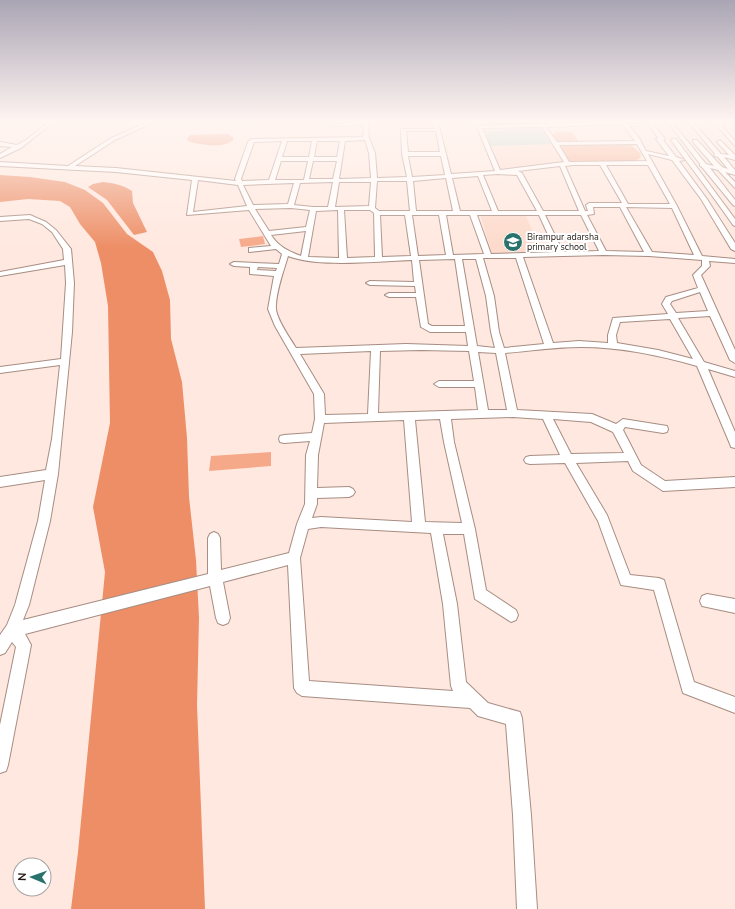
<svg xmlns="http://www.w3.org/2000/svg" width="735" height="909" viewBox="0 0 735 909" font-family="'Nunito Sans',sans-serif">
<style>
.built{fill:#fddacb}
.green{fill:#f6a989}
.water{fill:#ed8e66}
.building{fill:#b2d2ce}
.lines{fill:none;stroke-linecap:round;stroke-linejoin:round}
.minor-casing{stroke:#a78d83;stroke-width:2}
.minor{fill:#fff;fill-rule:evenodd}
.labels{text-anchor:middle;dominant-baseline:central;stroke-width:4;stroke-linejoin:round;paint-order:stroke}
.far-poi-label{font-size:9px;fill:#231a16;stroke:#fff;text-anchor:start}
</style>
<rect width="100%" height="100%" fill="#ffe8df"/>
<g class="built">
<polygon points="542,128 556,144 625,142 632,145 642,155 641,159 636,162 567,164 506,173 501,172 490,147 515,146 491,146 480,130"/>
<polygon points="480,214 525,214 541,251 492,254"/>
</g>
<g class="green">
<polygon points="554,131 572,132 579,142 555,143 548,133 555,134"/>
<polygon points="625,143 631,145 641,154 640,158 635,161 625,162 587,161 569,163 556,144"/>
<polygon points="263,236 265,244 241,247 239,239"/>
<polygon points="271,452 271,466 209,471 211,456"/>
</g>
<g class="water">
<polygon points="480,121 593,121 594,122 489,126 484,125"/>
<path d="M221,134H228L233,137V140C223,149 200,145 188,141L187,138L191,135Z"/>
<polygon points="0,175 30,177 65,182 85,190 103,203 127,234 153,252 162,271 170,300 171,339 182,382 187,438 189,497 196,560 199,618 197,705 205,909 71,909 78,852 105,572 93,507 110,423 108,306 101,263 95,242 80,224 70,207 60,201 28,199 0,202"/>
<path d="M103,182C114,183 123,185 132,191L133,203L147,232L134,235L107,200L88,187L93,184Z"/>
</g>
<polygon class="building" points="540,129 551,144 491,146 485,130"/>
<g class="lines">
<g class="minor-casing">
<g id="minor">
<polygon points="50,121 55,121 21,148 0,158 0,154 12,147 0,146 0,142 17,145 26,140"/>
<path d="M150,121H156L115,140L75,166L116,168L236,181L235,179L248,142L251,139L363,137L364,125L332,126L330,125L364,121H437L440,130L451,174L495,171L477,127L479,126L624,121L626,124H641L639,126H629L638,136L646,151L669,156L656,139L658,138L647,121H651L665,139L663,140L676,157L685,160L679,161L707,199L735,243V251L731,249L701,199L672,160L648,154L677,206L702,256L735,259V263L709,261L710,266L701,275L735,350V363L730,360L710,316L678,318L704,362L735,371V377L708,369L735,432V448L731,447L730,444L697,366C659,355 620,347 581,347C556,347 530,351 505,353L517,410L592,414L616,424L623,419L667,426L668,429L667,432L663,433L625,427L623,430L641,465L665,481L735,477V487L663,491L633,471L628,461L576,463L607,515L630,575L659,578L664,580L694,682L735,697V713L683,693L654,590L621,585L598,521L565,463L530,464L526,463L524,460L526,457L530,456L560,455L543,419L513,417L451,419L454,442L475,529L486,590L516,610L518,615L516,620L511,622L475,599L464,534H443L457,604L466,682L488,703L520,712L522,718L531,815L537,909H517L513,815L506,724L478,716L470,708L302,696L297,693L294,688L288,565L223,582L230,618L228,623L223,625L218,623L216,618L210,586L25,634L31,645L8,765L6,771L0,773V725L16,647L12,642L5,653L0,655V635L7,625L15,605L38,521L45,480L0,487V477L46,470L52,439L60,365L0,373V367L61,359L66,283L65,265L0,276V272L64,260L63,249L52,232L42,224L29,219L0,221V217L30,215L46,222L56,230L71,249L74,283L72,332L58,474L50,521L29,605L23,620L208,574V538L210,534L214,532L218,534L220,538L221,570L289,553L297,524L305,504L306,455L310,441L284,443L280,442L279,439L280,436L284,435L312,433L315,419L314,394L275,326L268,309L274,276L250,274V267L234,266L230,264L234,262L279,264L282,254L276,249L249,252V248L271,246L249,210L187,215L192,180L116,172L0,166V162L68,166L111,138ZM368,123H433L435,129H401L402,154L407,177L377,178L375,153L369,138ZM622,124L635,141L557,142L546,127ZM542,127L564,162L500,170L482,128ZM406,131H436L440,152H408ZM365,140L369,153L371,178L339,179L345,141ZM282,141L269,180L242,181L241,179L254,142ZM287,141H312L309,157H282ZM317,141H340L337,157H314ZM637,144L647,161L569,162L559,145ZM408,156H441L445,175L412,177ZM281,161H308L304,180H275ZM313,161H337L333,179H309ZM573,165H600L622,203H589L586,205L588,211H585L565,166ZM606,165H648L670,204H628ZM560,166L579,211H543L522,173L518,171ZM498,174L517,175L537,211H498L483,175ZM478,176L492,211H460L452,178ZM446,178L453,211H416L413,181ZM198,180L238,185L247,206L193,212ZM377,181H407L410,211H379L375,208ZM333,182L328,207H313L294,205L300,183ZM339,182H371L369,206L335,207ZM294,183L288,204L253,205L243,185ZM593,207H620L644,252L606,251L587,215L594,214ZM626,207L672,208L694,255L652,252ZM291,208L310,210L306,227L269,231L255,209ZM338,210L339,258L308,257L316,211ZM344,210H370L374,213L375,257L347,258ZM380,215H405L411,256L382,257ZM412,215H439L446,255L418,256ZM446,215H470L484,254L453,255ZM477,215H539L556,252L491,254ZM545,215H581L599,251L563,252ZM306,231L301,256C288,251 279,247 271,235ZM604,255L649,256L702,260V266L693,275L698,288L666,297L662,304L668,314L613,318L608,335V343L579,341L553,343L523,257ZM288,256C319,268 378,261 412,260L414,282L370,281L366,283L370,285L415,286L416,293H389L385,295L389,297H416L421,327L430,332H466L468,346L406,344L296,348C290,338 277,320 276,309C275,294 284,270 288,256ZM483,258H516L544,344L504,348L499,332L494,296ZM455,259L465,326H432L428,324L419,260ZM462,259H476L486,296L491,332L495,348L477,346ZM258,267L277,268L276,271L257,270ZM700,292L708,311L676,313L670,304L672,301ZM670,319L693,359L658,350L617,343L616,335L620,322ZM421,350L469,351L474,381H439L434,384L439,387H475L478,410L378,413L380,351ZM371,351L368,414L325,415L324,394L300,354ZM478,352L496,353L507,410H488ZM440,419L444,442L462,523L425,522L415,420ZM553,419L591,422L613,432L624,453L571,454ZM404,420L412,522L321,517L312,518L317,504V498L349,497L353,495L355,492L353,489L349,487L317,488L318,455L324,423ZM321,527L431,533L443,604L451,686L453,691L309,681L300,558L308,529Z"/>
<polygon points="667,121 671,121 706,164 714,166 693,142 693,140 697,140 722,167 728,169 718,157 714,156 715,154 688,121 692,121 721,154 729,155 717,142 720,140 735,155 735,160 724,157 735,170 735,175 725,172 735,182 735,188 718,170 710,168 735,200 735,206 733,205 702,167 700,166 700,164"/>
<polygon points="713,121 717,121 735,141 735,146"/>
<path d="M672,139H676L735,219V226L733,225C713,196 692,169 671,140Z"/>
<polygon points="707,594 735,599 735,613 702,606 700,601 702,596"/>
</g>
</g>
<use href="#minor" class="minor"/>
</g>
<linearGradient id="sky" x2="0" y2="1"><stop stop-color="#aaa5b4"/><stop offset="0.49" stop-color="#fff5f1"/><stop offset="1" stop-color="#fff5f1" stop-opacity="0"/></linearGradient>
<rect width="735" height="248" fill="url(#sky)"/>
<defs>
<g id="school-disc" transform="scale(1)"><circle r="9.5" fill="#2a726c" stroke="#fff"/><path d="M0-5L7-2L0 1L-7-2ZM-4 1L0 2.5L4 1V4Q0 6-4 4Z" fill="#fff"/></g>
</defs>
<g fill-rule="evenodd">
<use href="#school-disc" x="513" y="242"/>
</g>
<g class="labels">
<g class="far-poi-label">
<text x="527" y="237">Birampur adarsha<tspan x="527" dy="10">primary school</tspan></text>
</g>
</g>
<g transform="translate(32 877) rotate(272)"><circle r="19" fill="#ffffff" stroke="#a7a3a2"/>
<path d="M0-3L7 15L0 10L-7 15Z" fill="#2a726c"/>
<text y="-6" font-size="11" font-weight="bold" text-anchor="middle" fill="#231a16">N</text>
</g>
</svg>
